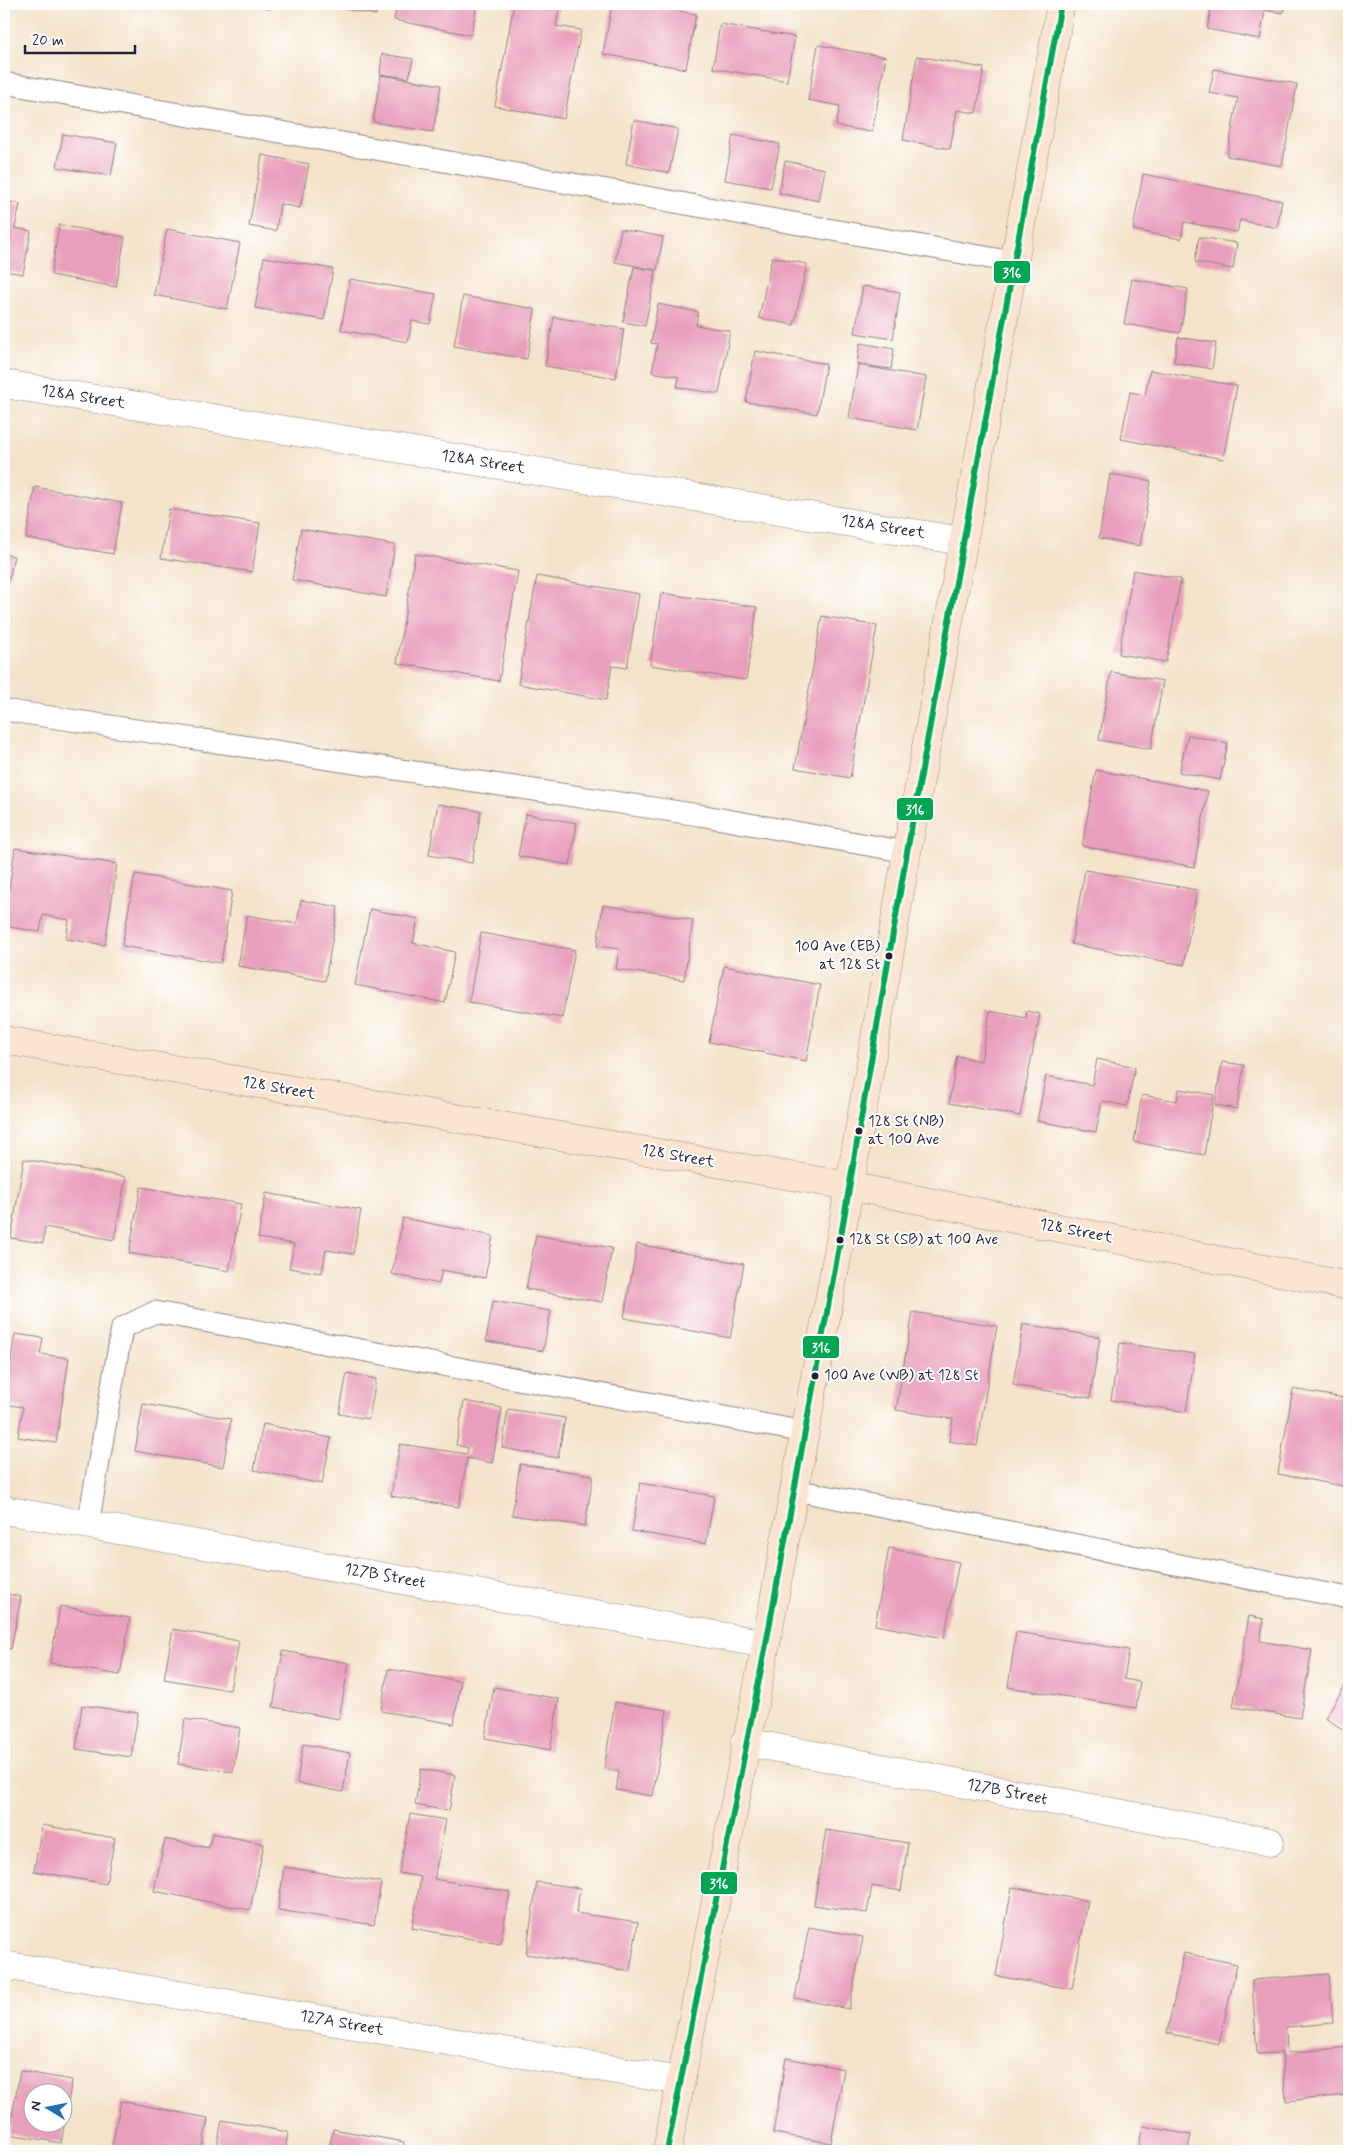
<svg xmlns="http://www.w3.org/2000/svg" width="1353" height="2155" viewBox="0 0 1353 2155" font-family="Mynerve,sans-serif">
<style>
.building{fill:#e99fbb;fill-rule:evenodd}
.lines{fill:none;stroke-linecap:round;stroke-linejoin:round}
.lane-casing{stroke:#8b8282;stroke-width:23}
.street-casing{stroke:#8b8282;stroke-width:29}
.secondary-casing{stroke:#8b8282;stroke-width:29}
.path{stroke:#8b8282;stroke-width:3;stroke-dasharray:4 4;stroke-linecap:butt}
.lane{stroke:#fff;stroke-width:21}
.street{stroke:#fff;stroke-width:28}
.secondary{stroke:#fce5d0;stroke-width:28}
.bus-1-casing{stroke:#fff;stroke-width:10}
.bus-1{stroke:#00a651;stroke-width:6}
.bus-dot{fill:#22223b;stroke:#fff;stroke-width:2}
.labels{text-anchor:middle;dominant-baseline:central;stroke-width:4;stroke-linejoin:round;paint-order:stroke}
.bus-label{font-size:15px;fill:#22223b;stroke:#fff;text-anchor:start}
.street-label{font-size:16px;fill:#22223b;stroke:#fff}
.line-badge{stroke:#fff;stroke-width:2}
.badge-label{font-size:14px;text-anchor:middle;font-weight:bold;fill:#fff}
</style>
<rect width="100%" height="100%" fill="#fff"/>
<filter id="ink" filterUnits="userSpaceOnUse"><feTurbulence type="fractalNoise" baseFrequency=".02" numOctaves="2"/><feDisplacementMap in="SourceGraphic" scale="10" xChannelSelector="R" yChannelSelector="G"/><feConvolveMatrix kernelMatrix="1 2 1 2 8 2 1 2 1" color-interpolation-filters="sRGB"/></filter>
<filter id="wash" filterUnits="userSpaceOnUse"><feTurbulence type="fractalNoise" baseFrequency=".0096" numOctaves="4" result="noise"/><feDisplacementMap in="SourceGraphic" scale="20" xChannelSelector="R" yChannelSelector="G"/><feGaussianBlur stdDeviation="1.12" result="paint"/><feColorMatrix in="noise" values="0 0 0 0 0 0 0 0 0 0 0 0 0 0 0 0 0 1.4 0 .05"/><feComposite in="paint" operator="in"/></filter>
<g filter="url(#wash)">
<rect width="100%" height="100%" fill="#f4e3ca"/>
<g id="blocks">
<g class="building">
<polygon points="248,4 271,4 270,9"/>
<polygon points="317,4 378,4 376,15"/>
<polygon points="397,4 477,4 471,35 394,20"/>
<polygon points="514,4 560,4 556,26 581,30 564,119 495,106"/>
<polygon points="612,4 639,4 696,14 686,69 603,54"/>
<polygon points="1212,4 1285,4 1283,13 1265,10 1260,39 1207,29"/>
<polygon points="720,24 795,37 787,81 713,68"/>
<polygon points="818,45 886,57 872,132 836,126 840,106 808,100"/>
<polygon points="382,54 413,59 409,78 380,74"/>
<polygon points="917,56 984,68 976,113 957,110 950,149 903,140"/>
<polygon points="1214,69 1297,84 1282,166 1227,156 1238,98 1209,93"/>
<polygon points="381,75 441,85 433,132 373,122"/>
<polygon points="634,120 678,129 669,173 626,164"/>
<polygon points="63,134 117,143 111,176 57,167"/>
<polygon points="733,135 780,144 771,188 725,180"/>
<polygon points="262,155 309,164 300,208 280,204 276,231 249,226"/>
<polygon points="785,161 825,169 819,201 779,193"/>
<polygon points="1143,174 1282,201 1277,228 1240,220 1237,232 1184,222 1181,239 1133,230"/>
<polygon points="4,201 20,204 15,228 31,231 23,274 4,271"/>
<polygon points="59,225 125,237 116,287 51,275"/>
<polygon points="167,229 240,243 227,309 154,295"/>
<polygon points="621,229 663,237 657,270 615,262"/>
<polygon points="1199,237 1237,243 1233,269 1195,262"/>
<polygon points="264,257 333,269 324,320 255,308"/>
<polygon points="772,257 807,264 794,325 759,318"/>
<polygon points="634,267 656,271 645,326 623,322"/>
<polygon points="350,279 436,294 430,324 412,321 408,342 341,330"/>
<polygon points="1132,279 1188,289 1180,333 1124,324"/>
<polygon points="863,286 900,292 893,339 855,333"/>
<polygon points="463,296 535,309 527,359 454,346"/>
<polygon points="658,304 698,312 696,325 730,331 719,394 677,387 679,377 652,372 657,344 651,343"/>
<polygon points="554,317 624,329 616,378 545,366"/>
<polygon points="1178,337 1216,343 1212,369 1174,362"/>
<polygon points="860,343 894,349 891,369 857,364"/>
<polygon points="755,351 826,364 817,414 746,402"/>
<polygon points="858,365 926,377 917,430 849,418"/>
<polygon points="1150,370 1237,386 1223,459 1121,439 1130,392 1145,395"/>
<polygon points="1110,474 1151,481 1140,546 1099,538"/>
<polygon points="35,487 122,503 113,554 26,538"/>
<polygon points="169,509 260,523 252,572 161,558"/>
<polygon points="301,529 395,545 386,597 292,580"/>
<polygon points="4,554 14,556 9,579 4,578"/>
<polygon points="415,554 518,571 499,681 397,663"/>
<polygon points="1133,570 1181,579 1166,662 1119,654"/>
<polygon points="537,576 639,594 627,668 612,666 606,700 518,684"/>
<polygon points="661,593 757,607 746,680 650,665"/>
<polygon points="822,616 877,626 850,778 795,768"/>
<polygon points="1111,672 1163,681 1151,749 1099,740"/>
<polygon points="1188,735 1228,743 1220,780 1179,772"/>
<polygon points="1096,770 1208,791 1194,867 1082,846"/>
<polygon points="438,804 481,811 472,863 429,855"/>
<polygon points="526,814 577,823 570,865 518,856"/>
<polygon points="15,848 117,864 105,945 66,939 69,920 43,915 40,932 4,926"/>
<polygon points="1085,870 1197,890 1184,965 1071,944"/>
<polygon points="135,874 232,891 221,963 122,946"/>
<polygon points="301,900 338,907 325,981 238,966 247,915 297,924"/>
<polygon points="603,905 693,920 684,980 616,969 619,949 597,946"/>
<polygon points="370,909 418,919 413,943 455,952 445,1003 355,985"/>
<polygon points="481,933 575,950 562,1018 469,1002"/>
<polygon points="724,966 820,985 806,1061 709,1042"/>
<polygon points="990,1011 1026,1018 1027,1011 1040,1014 1020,1116 949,1103 957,1056 981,1061"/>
<polygon points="1097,1059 1135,1067 1127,1106 1102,1101 1096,1132 1037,1121 1046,1076 1092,1085"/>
<polygon points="1222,1062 1244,1065 1237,1109 1215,1105"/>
<polygon points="1179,1089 1214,1095 1204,1155 1134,1142 1142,1095 1177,1101"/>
<polygon points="24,1159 126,1177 114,1240 45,1227 43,1243 11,1238"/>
<polygon points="141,1187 241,1204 229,1271 129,1253"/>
<polygon points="266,1193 361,1210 353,1254 326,1250 322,1273 289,1268 294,1244 258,1238"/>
<polygon points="403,1218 493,1236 485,1278 442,1270 439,1284 392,1274"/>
<polygon points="536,1235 612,1248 602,1302 526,1289"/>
<polygon points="637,1244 744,1264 730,1338 624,1318"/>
<polygon points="493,1301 551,1311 543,1351 486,1341"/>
<polygon points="913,1312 997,1326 977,1446 949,1441 953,1419 896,1410"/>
<polygon points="1023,1324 1100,1337 1090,1398 1013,1385"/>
<polygon points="15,1334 43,1338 40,1354 69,1358 56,1443 18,1437 23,1407 4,1404"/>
<polygon points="1120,1343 1195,1354 1186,1412 1111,1400"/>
<polygon points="347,1373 376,1379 369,1419 339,1414"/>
<polygon points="1293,1389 1349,1399 1348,1487 1278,1474"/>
<polygon points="464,1401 502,1408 492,1463 467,1458 459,1507 391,1496 400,1444 467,1454 468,1448 456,1445"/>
<polygon points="143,1404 231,1419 223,1467 135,1451"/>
<polygon points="508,1409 565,1418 558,1458 502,1448"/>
<polygon points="263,1424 331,1438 322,1484 254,1470"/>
<polygon points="520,1464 593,1475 585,1526 512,1515"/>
<polygon points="640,1483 714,1496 706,1544 632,1531"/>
<polygon points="889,1548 959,1562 944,1638 875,1625"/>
<polygon points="4,1593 21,1597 11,1649 4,1647"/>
<polygon points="60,1606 130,1618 120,1675 50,1663"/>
<polygon points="1249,1616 1264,1619 1260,1641 1312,1650 1300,1718 1233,1707"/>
<polygon points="173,1629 239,1641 230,1690 164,1679"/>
<polygon points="1016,1632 1129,1650 1124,1679 1140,1682 1136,1708 1008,1687"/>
<polygon points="283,1651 349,1663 339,1719 273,1707"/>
<polygon points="388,1669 461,1681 454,1724 381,1711"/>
<polygon points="1349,1679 1349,1733 1325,1718"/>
<polygon points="494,1687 559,1699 550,1750 485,1738"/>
<polygon points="615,1702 667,1710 653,1796 616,1790 619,1772 604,1769"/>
<polygon points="82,1705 138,1713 131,1757 76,1749"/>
<polygon points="185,1719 240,1728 233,1772 178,1764"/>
<polygon points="303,1744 350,1753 343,1792 297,1783"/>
<polygon points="421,1769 455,1775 449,1811 415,1805"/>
<polygon points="410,1814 446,1820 434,1879 510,1892 500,1944 412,1928 421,1877 399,1873"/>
<polygon points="42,1825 115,1838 106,1884 34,1871"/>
<polygon points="826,1830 908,1843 901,1891 872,1886 867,1913 814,1905"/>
<polygon points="212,1833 264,1844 250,1910 154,1891 165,1839 209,1848"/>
<polygon points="284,1867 381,1882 374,1925 278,1910"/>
<polygon points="537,1882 580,1888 576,1913 638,1922 630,1971 526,1954"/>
<polygon points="1012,1887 1088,1901 1072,1989 996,1976"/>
<polygon points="809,1927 863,1937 849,2009 795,1998"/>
<polygon points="1184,1953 1237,1964 1219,2044 1167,2033"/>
<polygon points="1329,1974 1333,2023 1286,2027 1287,2053 1349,2047 1349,2095 1286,2101 1282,2053 1257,2054 1252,1980"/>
<polygon points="786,2058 844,2069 831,2143 773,2133"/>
<path d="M20,2071L72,2080L61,2143L9,2134ZM32,2092H62V2122H32Z"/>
<polygon points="121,2101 208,2118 202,2151 138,2151 112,2146"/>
<polygon points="222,2120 288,2132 285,2151 216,2151"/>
<polygon points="1143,2126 1191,2135 1188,2149 1198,2151 1138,2151"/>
<polygon points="333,2129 404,2142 402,2151 329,2151"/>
</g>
</g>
</g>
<g filter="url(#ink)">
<use href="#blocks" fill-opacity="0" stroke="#8b8282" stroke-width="1"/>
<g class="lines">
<g class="lane-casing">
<g id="lane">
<polyline points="4,83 1013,262"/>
<polyline points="4,710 699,815 907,852"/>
<polyline points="795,1490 1349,1598"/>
<polyline points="88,1525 122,1328 155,1312 805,1432"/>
</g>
</g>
<g class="street-casing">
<g id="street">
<polyline points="4,384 962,541"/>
<polyline points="4,1510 766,1644"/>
<polyline points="745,1742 1270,1842"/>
<polyline points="4,1965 680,2081"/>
</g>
</g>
<g class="secondary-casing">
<g id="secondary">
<polyline points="4,1040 849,1186 1349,1286"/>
<polyline points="667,2151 766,1644 840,1241 907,852 1061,4"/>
</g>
</g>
<polyline class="path" points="1344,1864 1349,1865"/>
<use href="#lane" class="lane"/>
<use href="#street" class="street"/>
<use href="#secondary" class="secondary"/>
<g class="bus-1-casing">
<polyline id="bus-1" points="667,2151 766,1644 840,1241 907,852 1061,4"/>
</g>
<use href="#bus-1" class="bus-1"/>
</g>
</g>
<g class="bus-dot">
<circle cx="889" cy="956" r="4.5"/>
<circle cx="859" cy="1131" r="4.5"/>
<circle cx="840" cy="1240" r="4.5"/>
<circle cx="815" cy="1376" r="4.5"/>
</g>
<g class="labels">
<g class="bus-label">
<text x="880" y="947" text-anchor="end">100 Ave (EB)<tspan x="880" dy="18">at 128 St</tspan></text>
<text x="868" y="1122">128 St (NB)<tspan x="868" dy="18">at 100 Ave</tspan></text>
<text x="849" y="1240">128 St (SB) at 100 Ave</text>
<text x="824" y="1376">100 Ave (WB) at 128 St</text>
</g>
<g class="street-label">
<text transform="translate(83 397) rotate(9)">128A Street</text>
<text transform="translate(483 462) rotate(9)">128A Street</text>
<text transform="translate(883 527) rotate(9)">128A Street</text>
<text transform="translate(279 1088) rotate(10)">128 Street</text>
<text transform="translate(678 1156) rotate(10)">128 Street</text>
<text transform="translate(1076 1231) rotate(11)">128 Street</text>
<text transform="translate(385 1576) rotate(10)">127B Street</text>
<text transform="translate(1007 1792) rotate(11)">127B Street</text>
<text transform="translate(342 2023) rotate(10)">127A Street</text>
</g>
</g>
<g class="line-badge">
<rect x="993" y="260" width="38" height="24" rx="5" fill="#00a651"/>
<rect x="896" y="797" width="38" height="24" rx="5" fill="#00a651"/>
<rect x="802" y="1335" width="38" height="24" rx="5" fill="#00a651"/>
<rect x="700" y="1871" width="38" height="24" rx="5" fill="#00a651"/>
</g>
<g class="badge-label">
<text x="1012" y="277">316</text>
<text x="915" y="814">316</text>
<text x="821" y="1352">316</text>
<text x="719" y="1888">316</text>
</g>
<rect width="1353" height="2155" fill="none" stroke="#fff" stroke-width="20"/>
<g transform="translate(48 2108) rotate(280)"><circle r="24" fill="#ffffff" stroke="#a7a7b1"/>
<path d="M0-4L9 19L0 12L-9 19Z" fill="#1f6fb2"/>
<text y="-8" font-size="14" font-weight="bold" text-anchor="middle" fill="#22223b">N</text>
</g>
<path d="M25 45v8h110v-8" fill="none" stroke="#22223b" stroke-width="2.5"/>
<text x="32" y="45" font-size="15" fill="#22223b" stroke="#ffffff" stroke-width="4" paint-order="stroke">20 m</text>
</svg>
